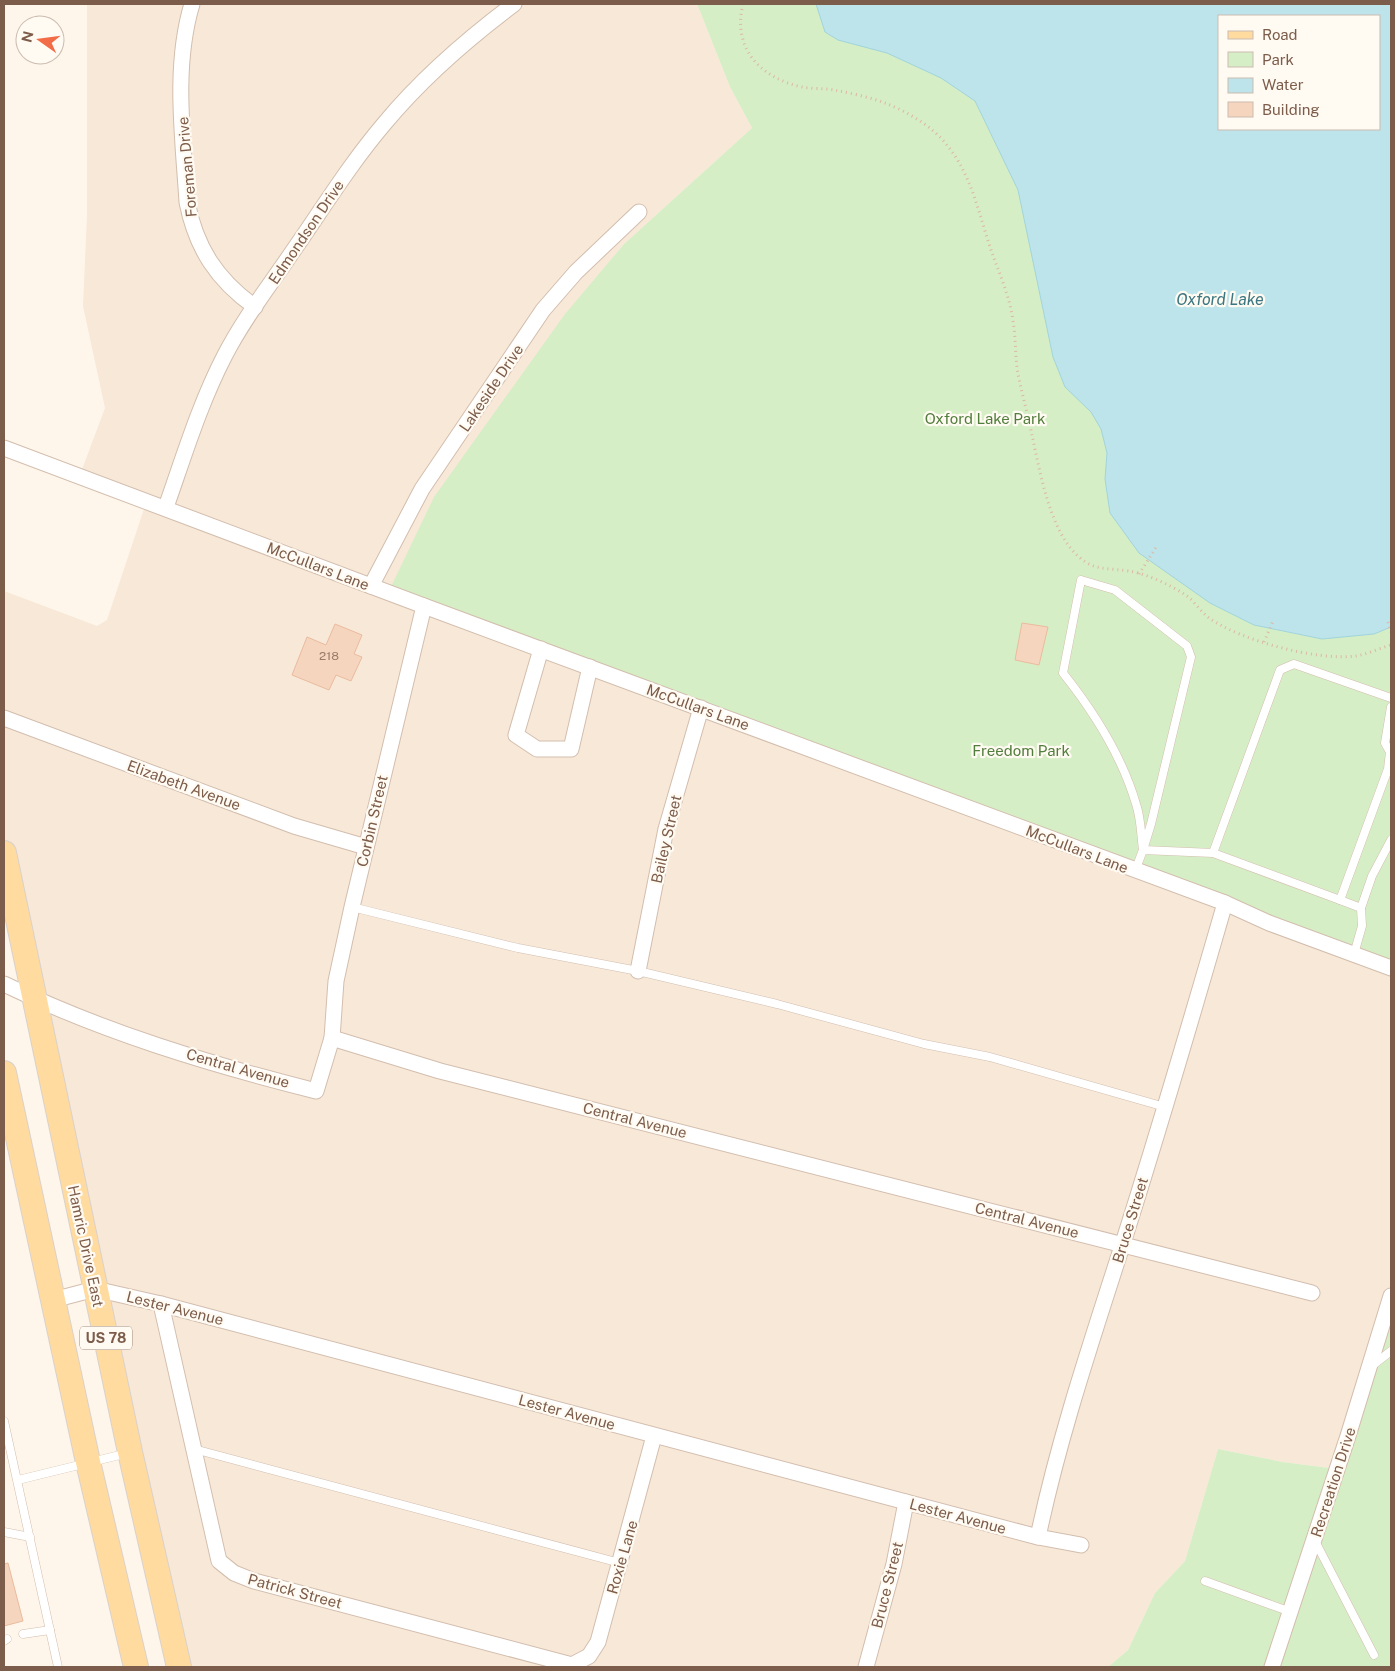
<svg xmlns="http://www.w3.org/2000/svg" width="1395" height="1671" viewBox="0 0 1395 1671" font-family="'Public Sans',sans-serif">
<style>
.residential{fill:#f7e8d8}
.green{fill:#d6eec6;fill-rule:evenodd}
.water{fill:#bce4ea;stroke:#a1d4dd;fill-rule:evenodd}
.building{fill:#f6d5bf;stroke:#eabb9e}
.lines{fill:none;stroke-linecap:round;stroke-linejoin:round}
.service-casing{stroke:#d3beae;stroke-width:9}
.minor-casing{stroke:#d3beae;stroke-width:17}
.primary-casing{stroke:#dad1cc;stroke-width:26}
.path{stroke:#dcb8a1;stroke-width:3;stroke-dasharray:1 4;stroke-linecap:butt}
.service{stroke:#fff;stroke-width:8}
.minor{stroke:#fff;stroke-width:15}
.primary{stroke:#ffdba0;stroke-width:24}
.labels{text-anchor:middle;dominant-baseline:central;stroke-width:4.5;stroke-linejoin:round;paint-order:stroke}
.number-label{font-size:12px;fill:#9a7a67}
.shield{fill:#fffaf2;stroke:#a38b7c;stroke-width:1}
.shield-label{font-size:14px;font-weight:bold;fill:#7c5c4a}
.street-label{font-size:15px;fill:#7c5c4a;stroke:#fffaf2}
.park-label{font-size:15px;fill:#517d3d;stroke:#fffaf2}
.water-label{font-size:16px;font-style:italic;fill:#3b7782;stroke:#fffaf2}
</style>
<rect width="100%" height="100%" fill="#fef6ea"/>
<polygon class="residential" points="87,4 697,4 730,87 752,128 624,244 568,311 438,492 1391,968 1391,1296 1337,1469 1283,1462 1218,1449 1185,1561 1155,1593 1128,1650 1108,1667 179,1667 4,853 4,591 97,626 107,620 147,500 80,475 105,408 83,306 87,216"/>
<g class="green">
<path d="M697,4H1391V968L388,593L434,497L565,314L624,244L752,128L730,87ZM1219,16H1379V129H1219Z"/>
<polygon points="1391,1296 1391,1667 1108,1667 1128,1650 1155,1593 1185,1561 1218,1449 1283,1462 1337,1469"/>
</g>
<path class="water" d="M816,4H1391V627L1374,634L1322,639L1254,625L1210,603L1139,553L1110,513L1105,479L1107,453L1101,429L1091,412L1065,387L1053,357L1018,190L975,101L941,78L887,53L838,40L825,32ZM1219,16H1379V129H1219Z"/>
<g class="building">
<polygon points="1022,623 1048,627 1039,665 1015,660"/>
<polygon points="335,624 362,635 354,654 362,657 351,681 336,675 329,690 292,675 307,637 326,645"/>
<polygon points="8,1563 23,1621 4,1626 4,1564"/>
</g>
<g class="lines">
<g class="service-casing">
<g id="service">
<path d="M1081,580L1115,590L1187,646L1191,657L1151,824L1143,850C1141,835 1141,818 1136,804C1122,756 1094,712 1063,673Z"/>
<polyline points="1213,853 1280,670 1294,664 1391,698"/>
<polyline points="1135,871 1143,850 1213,853 1340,900"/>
<polyline points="352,907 518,948 638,971 777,1004 924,1044 990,1057 1165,1107"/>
<polyline points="1361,908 1340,900 1388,769 1390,752 1385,743 1391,707"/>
<polyline points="1354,954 1362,926 1361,908 1372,876 1391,840"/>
<polyline points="1373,1365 1391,1351"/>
<polyline points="4,1421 58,1667"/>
<polyline points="194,1449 620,1563"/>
<polyline points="18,1480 128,1453"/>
<polyline points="4,1532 30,1537"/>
<polyline points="1315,1541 1374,1655"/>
<polyline points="1205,1581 1291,1612"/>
<polyline points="23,1634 50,1630"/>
<polyline points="4,1641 7,1639"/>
</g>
</g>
<g class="minor-casing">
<g id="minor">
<path d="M192,4C173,67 183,137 187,202C196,248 217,280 255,307"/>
<polyline points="4,448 424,606 1225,903 1269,923 1391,968"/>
<path d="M166,507C184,456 200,403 225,355C244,318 270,285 293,251C323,208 350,164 384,124C422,78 466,40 514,4"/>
<polyline points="371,586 422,489 543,310 576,272 639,212"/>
<polyline points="541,649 516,735 537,749 571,749 590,667"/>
<polyline points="4,718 294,826 366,847"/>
<polyline points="638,971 666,829 701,708"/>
<path d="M4,984C103,1032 209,1064 316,1091L332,1038L336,981L352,907L424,606"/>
<polyline points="332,1038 440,1071 1312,1293"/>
<polyline points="53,1300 95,1289 161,1304 1038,1537 1081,1545"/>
<polyline points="161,1304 219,1561 234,1573 254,1581 572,1665 589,1656 598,1642 654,1436"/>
<path d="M1038,1537C1059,1437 1092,1340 1123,1243C1159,1130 1192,1017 1225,903"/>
<polyline points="866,1667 894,1564 906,1502"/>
<polyline points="1272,1667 1348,1436 1391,1296"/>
</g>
</g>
<g class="primary-casing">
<g id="primary">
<polyline points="4,853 130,1452 179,1667"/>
<polyline points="4,1073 88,1462 136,1667"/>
</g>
</g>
<g class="path">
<path d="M743,4C732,48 760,78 802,87C812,89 823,88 834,90C850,93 869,97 885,103C906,111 932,126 946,144C971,173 979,214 991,250C999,273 1010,297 1013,321C1016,338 1015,356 1018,374C1022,394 1028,415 1032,435C1040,472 1050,532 1079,557C1094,571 1110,568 1129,571C1147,574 1171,585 1187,596C1195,602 1201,612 1209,618C1242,641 1317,661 1356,656C1368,654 1380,648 1391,645"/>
<polyline points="1139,574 1157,546"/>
<polyline points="1388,622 1391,632"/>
<polyline points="1264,642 1273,621"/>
</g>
<use href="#service" class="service"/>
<use href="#minor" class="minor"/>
<use href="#primary" class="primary"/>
</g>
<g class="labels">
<g class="number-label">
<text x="329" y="656">218</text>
</g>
<rect class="shield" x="80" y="1326.5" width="52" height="23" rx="4"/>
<g class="shield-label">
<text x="106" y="1338">US 78</text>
</g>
<g class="street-label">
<text transform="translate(187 167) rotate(-95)">Foreman Drive</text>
<text transform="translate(306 232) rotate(-56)">Edmondson Drive</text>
<text transform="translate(491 388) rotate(-56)">Lakeside Drive</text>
<text transform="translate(318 566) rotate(21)">McCullars Lane</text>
<text transform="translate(698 707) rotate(20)">McCullars Lane</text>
<text transform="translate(184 785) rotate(20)">Elizabeth Avenue</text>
<text transform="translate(372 821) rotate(-77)">Corbin Street</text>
<text transform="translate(666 839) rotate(-77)">Bailey Street</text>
<text transform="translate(1077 849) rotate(21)">McCullars Lane</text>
<text transform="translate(238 1068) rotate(16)">Central Avenue</text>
<text transform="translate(635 1120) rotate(14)">Central Avenue</text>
<text transform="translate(1027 1220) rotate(14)">Central Avenue</text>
<text transform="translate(1130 1220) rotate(-73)">Bruce Street</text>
<text transform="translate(86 1246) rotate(78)">Hamric Drive East</text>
<text transform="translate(175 1308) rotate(14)">Lester Avenue</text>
<text transform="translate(567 1412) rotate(15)">Lester Avenue</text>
<text transform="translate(1333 1482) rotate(-72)">Recreation Drive</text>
<text transform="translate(958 1516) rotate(15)">Lester Avenue</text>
<text transform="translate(622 1557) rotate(-74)">Roxie Lane</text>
<text transform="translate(887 1585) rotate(-76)">Bruce Street</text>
<text transform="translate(295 1591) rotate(15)">Patrick Street</text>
</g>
<g class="park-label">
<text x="985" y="418">Oxford Lake Park</text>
<text x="1021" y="750">Freedom Park</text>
</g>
<g class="water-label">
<text x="1220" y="299">Oxford Lake</text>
</g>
</g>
<rect width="1395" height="1671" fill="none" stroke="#7c5c4a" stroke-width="10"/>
<rect x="1218" y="15" width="162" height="115" fill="#fffaf2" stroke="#cbbbaf"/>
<rect x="1228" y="31" width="25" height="8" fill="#ffdba0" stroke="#cbbbaf"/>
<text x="1262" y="40" font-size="15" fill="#7c5c4a">Road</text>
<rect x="1228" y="52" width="25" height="15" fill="#d6eec6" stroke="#cbbbaf"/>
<text x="1262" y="65" font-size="15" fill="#7c5c4a">Park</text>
<rect x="1228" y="78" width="25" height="15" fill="#bce4ea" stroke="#cbbbaf"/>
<text x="1262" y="90" font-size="15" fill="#7c5c4a">Water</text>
<rect x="1228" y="102" width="25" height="15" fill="#f6d5bf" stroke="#cbbbaf"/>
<text x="1262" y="115" font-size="15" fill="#7c5c4a">Building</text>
<g transform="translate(40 40) rotate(284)"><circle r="24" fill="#fffaf2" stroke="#cbbbaf"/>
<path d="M0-4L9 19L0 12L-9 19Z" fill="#f16c47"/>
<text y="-8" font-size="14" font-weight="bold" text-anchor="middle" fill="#7c5c4a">N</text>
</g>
</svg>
